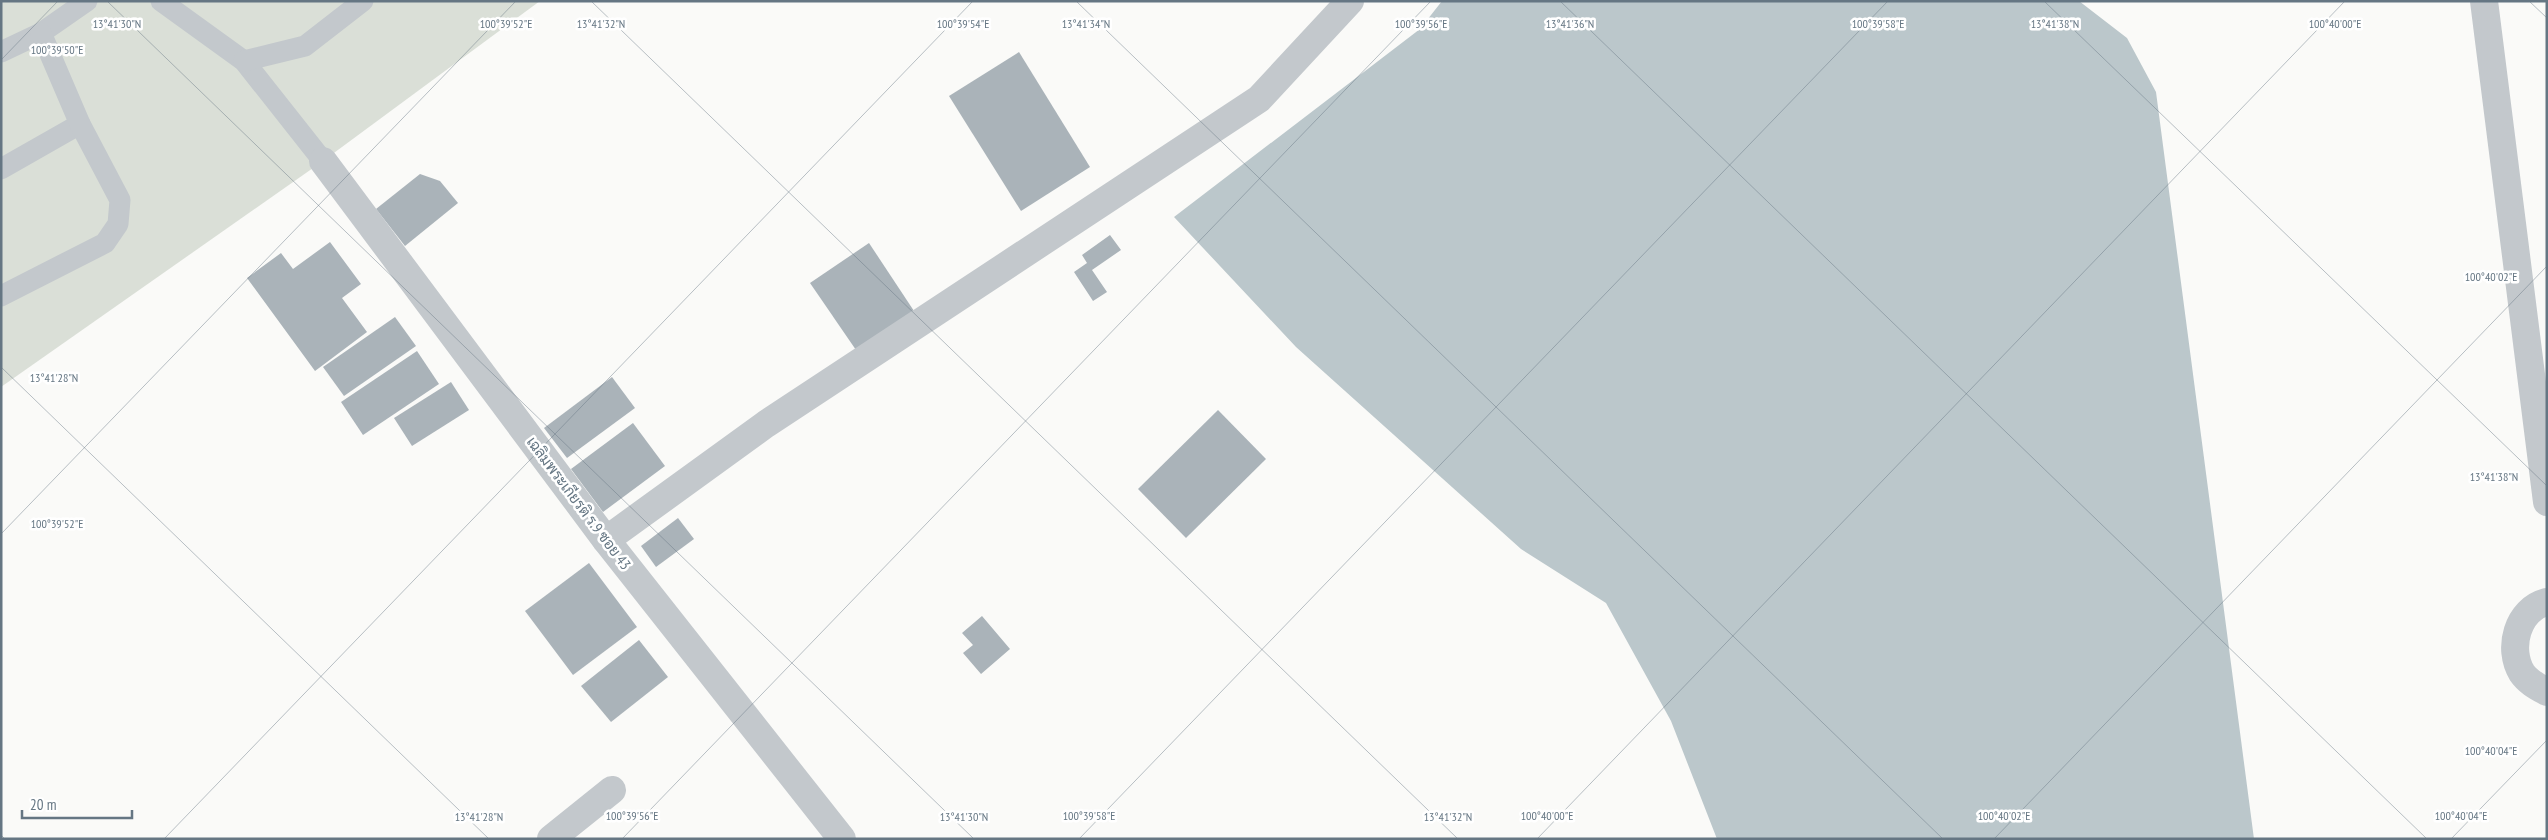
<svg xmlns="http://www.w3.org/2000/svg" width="2548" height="840" viewBox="0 0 2548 840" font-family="'PT Sans Narrow',Sarabun,sans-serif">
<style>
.green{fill:#dadfd7}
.water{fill:#bbc7cb}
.building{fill:#aab3b9}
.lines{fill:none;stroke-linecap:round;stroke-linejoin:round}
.lane{stroke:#c3c8cc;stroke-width:21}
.street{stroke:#c3c8cc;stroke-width:28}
.ticks{fill:none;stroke:#657683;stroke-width:1;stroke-opacity:0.45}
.labels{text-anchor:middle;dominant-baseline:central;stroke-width:5;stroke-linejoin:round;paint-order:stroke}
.street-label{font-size:15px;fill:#657683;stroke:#fff}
.ticks-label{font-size:12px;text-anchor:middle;fill:#657683;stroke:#fff;stroke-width:5;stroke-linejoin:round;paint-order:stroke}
</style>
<rect width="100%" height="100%" fill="#fafaf8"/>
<polygon class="green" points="1,1 540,1 323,161 1,387"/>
<polygon class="water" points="1442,1 2079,1 2127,38 2156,92 2254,839 1717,839 1671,721 1606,603 1521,549 1296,347 1174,217 1420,29"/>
<g class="building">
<polygon points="1019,52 1090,167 1021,211 949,96"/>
<polygon points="420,174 440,181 458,203 405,246 376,209"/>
<polygon points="1110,235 1121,250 1092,270 1107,292 1093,301 1074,272 1087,263 1082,255"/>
<polygon points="330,242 361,284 342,298 367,332 315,371 247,278 281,253 293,269"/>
<polygon points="869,243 914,311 856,350 810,283"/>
<polygon points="395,317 416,346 344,396 323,367"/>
<polygon points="417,351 439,384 363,435 341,402"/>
<polygon points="612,377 635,408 567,458 544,428"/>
<polygon points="451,382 469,410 412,446 394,418"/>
<polygon points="1218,410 1266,459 1186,538 1138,489"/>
<polygon points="633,423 665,466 603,512 571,469"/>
<polygon points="678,518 694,539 656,567 641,546"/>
<polygon points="589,563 637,627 573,675 525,611"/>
<polygon points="982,616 1010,649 981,674 963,653 973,645 962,633"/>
<polygon points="639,640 668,677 611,722 581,686"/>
</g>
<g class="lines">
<g class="lane">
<polyline points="161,1 244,61 323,161"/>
<polyline points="1,52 41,33 87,1"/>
<polyline points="244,61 305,46 363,1"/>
<polyline points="1,169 80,124"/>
<polyline points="1,296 105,243 118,224 120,200 80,124 41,33"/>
</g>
<g class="street">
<polyline points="2484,1 2547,502"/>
<polyline points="323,161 606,540 842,839"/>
<polyline points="606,540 766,424 1259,99 1350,1"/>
<path d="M2547,602C2517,609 2507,649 2522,673C2528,682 2538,687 2547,692"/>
<polyline points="551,839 612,790"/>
</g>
</g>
<path class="ticks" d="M107,1L974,839M591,1L1458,839M1076,1L1943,839M1560,1L2427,839M2044,1L2547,486M2529,1L2547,18M1,60L58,1M1,367L489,839M1,534L516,1M1,835L5,839M164,839L973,1M622,839L1431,1M1079,839L1888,1M1537,839L2345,1M1994,839L2547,266M2451,839L2547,740"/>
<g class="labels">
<g class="street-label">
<text transform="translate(579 503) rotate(53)">เฉลิมพระเกียรติ ร.9 ซอย 43</text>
</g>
</g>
<g class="ticks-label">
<text x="117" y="28">13°41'30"N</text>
<text x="601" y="28">13°41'32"N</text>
<text x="1086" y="28">13°41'34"N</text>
<text x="1570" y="28">13°41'36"N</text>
<text x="2055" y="28">13°41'38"N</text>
<text x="506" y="28">100°39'52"E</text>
<text x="963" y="28">100°39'54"E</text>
<text x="1421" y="28">100°39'56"E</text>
<text x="1878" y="28">100°39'58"E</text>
<text x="2335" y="28">100°40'00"E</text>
<text x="57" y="54">100°39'50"E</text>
<text x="2491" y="281">100°40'02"E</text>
<text x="54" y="382">13°41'28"N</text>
<text x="2494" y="481">13°41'38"N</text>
<text x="57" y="528">100°39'52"E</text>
<text x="2491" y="755">100°40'04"E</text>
<text x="632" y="820">100°39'56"E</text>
<text x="1089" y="820">100°39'58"E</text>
<text x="1547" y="820">100°40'00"E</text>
<text x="2004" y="820">100°40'02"E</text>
<text x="2461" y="820">100°40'04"E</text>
<text x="479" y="821">13°41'28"N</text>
<text x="964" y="821">13°41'30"N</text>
<text x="1448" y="821">13°41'32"N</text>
</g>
<rect width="2548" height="840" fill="none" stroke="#657683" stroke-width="5"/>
<path d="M22 810v8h110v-8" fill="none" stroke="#657683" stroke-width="2.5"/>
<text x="30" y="810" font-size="15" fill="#657683" stroke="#ffffff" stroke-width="4" paint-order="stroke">20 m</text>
</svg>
